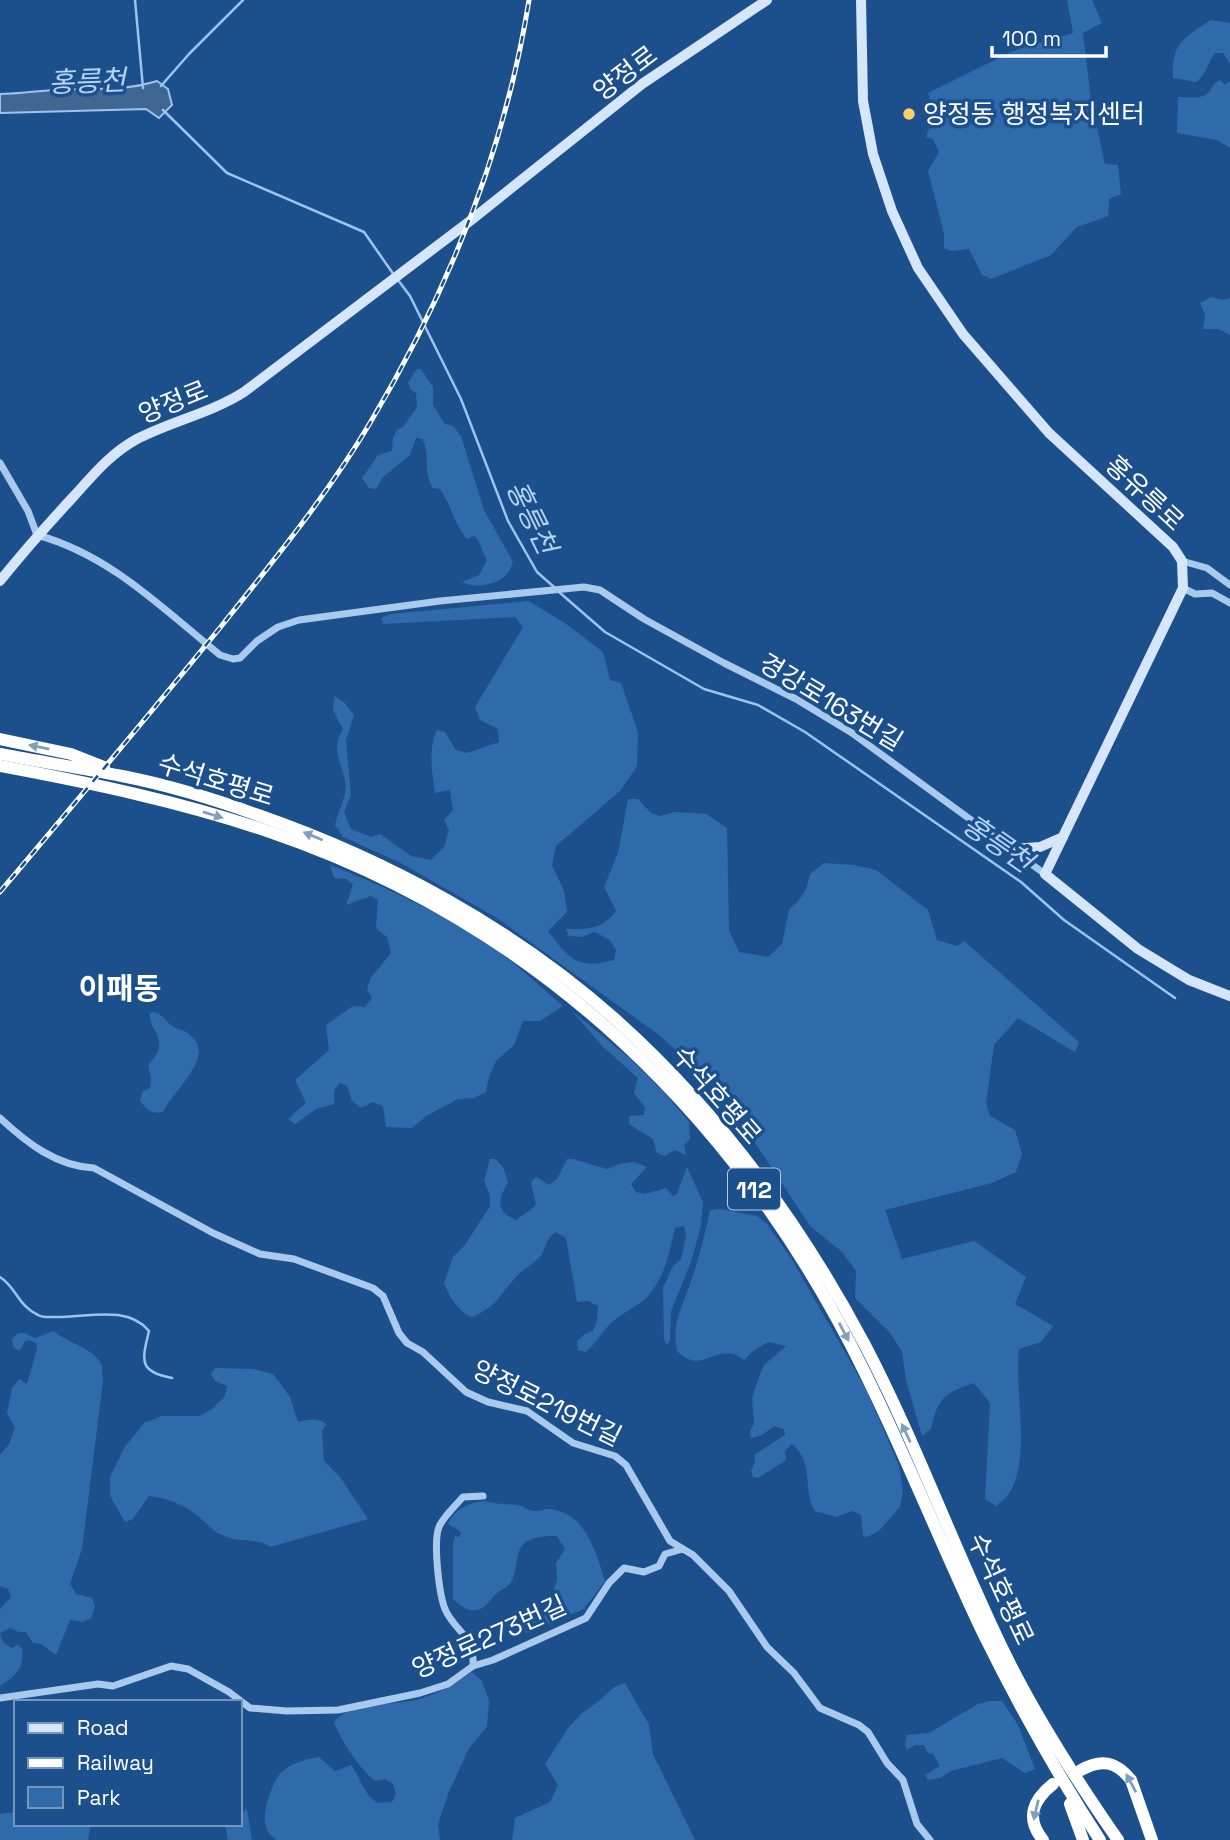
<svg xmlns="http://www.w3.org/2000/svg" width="1230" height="1840" viewBox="0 0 1230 1840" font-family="'Space Grotesk','Noto Sans KR',sans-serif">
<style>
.green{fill:#2f6aab}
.water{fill:#406692;stroke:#9cc4ef;stroke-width:2}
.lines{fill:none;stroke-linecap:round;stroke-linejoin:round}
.stream{stroke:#9cc4ef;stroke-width:2.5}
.street{stroke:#a9c9ed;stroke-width:7}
.secondary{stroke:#d5e6fa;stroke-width:10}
.highway{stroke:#fff;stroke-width:12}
.rail-casing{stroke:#fff;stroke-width:5}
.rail{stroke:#1c508d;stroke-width:2.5;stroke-dasharray:8;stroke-linecap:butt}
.oneway{fill:#829fc0}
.poi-dot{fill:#fecf66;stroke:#1c508d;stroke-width:2.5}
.labels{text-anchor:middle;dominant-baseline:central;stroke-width:7;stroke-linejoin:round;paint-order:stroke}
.shield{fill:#1c508d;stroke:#bbcadd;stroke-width:2}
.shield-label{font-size:24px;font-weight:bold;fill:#fff}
.street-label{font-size:26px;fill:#fff;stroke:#1c508d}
.poi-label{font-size:26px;fill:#fff;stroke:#1c508d;text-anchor:start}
.water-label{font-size:28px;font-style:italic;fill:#b5d3f4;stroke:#1c508d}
.quarter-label{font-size:30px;font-weight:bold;fill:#fff;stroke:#1c508d}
</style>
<rect width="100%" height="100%" fill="#1c508d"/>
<g class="green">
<polygon points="1067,0 1092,0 1102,23 1083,33 1091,100 1105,164 1118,165 1121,194 1109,199 1108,216 1077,227 1051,255 991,279 982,275 969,249 951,251 944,248 944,234 928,171 939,152 933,139 926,137 929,129 938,125 928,93 1013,51 1073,33"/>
<path d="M1211,20L1230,23V64L1223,53H1215C1207,64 1207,74 1196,82L1173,78C1171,44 1184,37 1211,20Z"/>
<path d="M1220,80L1225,85L1230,81V148L1217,140L1177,133L1178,97C1188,97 1200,100 1208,93C1213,87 1212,84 1220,80Z"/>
<polygon points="1212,297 1222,300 1230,298 1230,335 1218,329 1203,329 1205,315 1200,303"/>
<path d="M417,369H421L433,387V405L445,424L453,426L461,436L484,510L513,562C511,566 510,570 508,573C498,585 475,589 462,582L479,575L487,560C482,551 481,542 474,536L467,539C454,524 451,505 440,489L433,488C421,466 432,458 422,439L416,438L410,455L383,477L376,489L369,488L362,478L378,455L392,451L393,437L398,429L403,427L417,407L416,393L410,389L408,382Z"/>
<path d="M529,601L566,624L603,652L610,680L621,683L638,732L637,766L620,791L556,846L552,865L564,891L567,912L548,931C569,959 578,970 614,960L616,950L610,940L595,932L582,937L569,936L566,929C588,929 602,930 616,911L604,887L618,853L628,799H638L651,813L659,816L675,812L706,814L727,828L729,930L739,952L768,957L782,944L789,909C802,900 807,890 810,874L824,863L854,865L876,870L928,910L937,940L957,946L964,941L1079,1042L1075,1052L1018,1018L994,1045L986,1103L990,1116L1015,1130L1022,1154L1016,1172L992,1183L885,1210L902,1259L974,1241L1026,1277L1015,1304L1053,1326L1041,1342L1019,1349C1014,1390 1032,1462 1008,1495C1005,1499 1000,1502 996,1506L985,1499L990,1403L974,1383C946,1392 937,1398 931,1429L922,1436L906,1380L902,1352L891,1334L855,1298L856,1271L842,1252L810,1226L734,1111L705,1076L659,1035L497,918L399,862L343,837L335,825C337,814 343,804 345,793C349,769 327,754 343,729L333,710L334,696L344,702L354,715L346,740L351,795L344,812L351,829L371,837L380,834L411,856L431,860L444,847L449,830L444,820L453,810L450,790L435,793C432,772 428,749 437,730L445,732L456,750L467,753L499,742L498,729L480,720L475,707L523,627L515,617L383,624L381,618L391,614Z"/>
<path d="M330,865C382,885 432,909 479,938C509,957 536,983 563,1006L540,1021H523L514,1045L496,1061L489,1077L486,1092L474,1098L458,1099L426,1116L412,1128L386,1127L383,1106L373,1102L361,1108L352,1101L347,1086L340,1083L334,1090V1104L316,1109L295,1124L288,1119L306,1103L295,1080L329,1050L326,1025L353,1006L365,1007L372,998L367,990L370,979L391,953L387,937L376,928L378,900L371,896L346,905L353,884L346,879L334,878Z"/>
<polygon points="572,1011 628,1057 662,1090 689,1122 690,1139 684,1145 686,1155 675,1150 665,1156 657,1153 653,1139 629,1124 629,1116 644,1115 645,1107 634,1093 638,1078 603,1047"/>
<path d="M153,1012C163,1013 166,1023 174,1027C179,1030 185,1030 189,1034C218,1056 173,1090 163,1112C152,1115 145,1109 140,1100L143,1091L150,1088L151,1078L148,1066C151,1061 156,1056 158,1051C164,1035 148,1028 150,1013Z"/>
<path d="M490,1159H495L503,1167L508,1182C499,1198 494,1211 516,1220C523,1214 530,1212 536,1204L531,1183L534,1178L537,1177L549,1185L557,1179L567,1159H573L607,1169L620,1164L634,1162L647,1167L631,1184L636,1192L645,1194L666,1188L673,1196L677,1194L687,1167L703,1202L701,1226L691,1262L671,1311L670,1341L667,1345L664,1340L663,1288L673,1266L681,1259L686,1237L684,1226L675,1228C669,1253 665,1277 647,1297C640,1305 620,1314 611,1323C602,1332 596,1343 586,1352L578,1350L577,1341L585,1334L593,1331L597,1320L598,1306L588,1301L577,1302L566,1238L556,1232C546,1238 547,1245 542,1254C535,1264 524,1268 517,1276C500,1294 497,1307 472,1317C458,1312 449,1296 444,1283L453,1257L465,1245L490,1206V1195L484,1181Z"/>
<path d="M720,1209L757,1216L767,1224L791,1258L866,1389L899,1466L903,1491L900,1507L879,1531L867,1537L863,1536L861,1515L852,1511L836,1517L815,1511C802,1492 815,1462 792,1444L785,1451L786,1460L758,1478L753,1477L751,1471L755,1462L754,1455L785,1435L784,1429L774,1426L762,1435L751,1438L750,1431L754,1424L752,1398L760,1374L764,1365L786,1346L768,1342L753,1351L744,1360C741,1358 737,1355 733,1354C710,1350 699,1373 677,1351C671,1320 683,1308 691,1281C699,1258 705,1234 710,1210Z"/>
<path d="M54,1331C66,1343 93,1347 101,1364C103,1368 102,1376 103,1381L82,1549L70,1584L76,1594L92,1598L95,1606L91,1618L83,1622L70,1620L56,1655L41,1644L33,1643L26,1632H19L10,1628L0,1633V1609L11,1597L8,1589L0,1586V1455L9,1444L15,1428L7,1413L12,1388L19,1379L27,1384L37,1349L36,1343L29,1340L24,1342L21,1349L17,1350L13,1346L12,1339L18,1333H24L35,1338Z"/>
<path d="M215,1368L253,1369L273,1374L290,1397L298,1422C309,1420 317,1417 326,1424L322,1431L324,1461L340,1477L368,1519L270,1547C254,1537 243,1543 227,1537C212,1532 211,1526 200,1518C186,1505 167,1498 149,1496L133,1519L125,1522L110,1496V1477L124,1448L144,1423L162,1416H199L212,1409L225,1396L227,1386L215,1381L211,1374Z"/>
<path d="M484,1501C495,1504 505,1504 517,1505C524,1506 530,1512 537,1511C543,1511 542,1509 548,1509C585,1511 596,1552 605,1581L584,1609L526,1633L524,1624L536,1617L552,1596L557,1580L556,1563L565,1549L557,1536C549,1535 532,1537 526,1542C515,1549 518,1567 513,1578C509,1587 505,1588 497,1593C493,1596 490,1602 486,1605C475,1616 462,1608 453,1599V1544L455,1536L460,1537L461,1532L448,1524C454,1509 469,1503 484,1501Z"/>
<path d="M0,1634L3,1642L11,1648L18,1645L22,1649C24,1670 16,1675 0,1686Z"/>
<path d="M472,1672L482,1681L489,1701L487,1727L469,1748L448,1794L438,1824L440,1840H276C270,1835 266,1830 265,1822C263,1810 272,1784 279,1775C288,1764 305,1759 319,1757L335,1771L351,1765C361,1779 364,1794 377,1803L392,1802L396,1794L393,1784L385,1779L375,1781C361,1771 340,1739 334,1722C352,1699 397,1707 423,1698C441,1692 456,1683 472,1672Z"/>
<polygon points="625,1683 649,1725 653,1754 695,1840 512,1840 515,1818 550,1802 558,1785 545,1764 568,1728 581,1714 599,1701 614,1687"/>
<polygon points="990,1701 1002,1701 1018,1725 1035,1769 1025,1773 1002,1758 951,1771 940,1778 928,1780 925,1775 940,1766 933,1754 928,1753 924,1745 915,1745 907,1750 905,1744 907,1735 929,1733 978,1704"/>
<polygon points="247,1809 252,1840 228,1840 225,1824 240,1824 240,1814"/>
<polygon points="16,1812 16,1824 91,1824 88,1840 0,1840 0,1814"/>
</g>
<path class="water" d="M157,81L168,89L172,105L159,118L146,109L0,113V94C18,94 36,91 54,90C89,88 122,92 157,81Z"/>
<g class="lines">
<g class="stream">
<polyline points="135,0 143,88"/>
<polyline points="161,86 189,54 243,0"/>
<polyline points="163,110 227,173 364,232 394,275"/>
<polyline points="398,280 410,296 461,399 508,521 537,572 554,587"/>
<polyline points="559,592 605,632 704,689 758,705 805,732 1021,882 1064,920 1175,998"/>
<path d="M0,1277C17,1288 17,1305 38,1315C43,1318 49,1317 54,1317C85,1318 127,1304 149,1331C142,1360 138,1372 172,1378"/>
</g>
<g class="street">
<path d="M0,463L28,511L37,535C110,555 162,608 220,655L233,659L240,658L257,641L278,627L299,620L440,601L584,587L600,590L644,619L724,663L796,699L852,733L1045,874"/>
<polyline points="1182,561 1207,568 1230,585"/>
<polyline points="1183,588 1195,594 1212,593 1230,603"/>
<path d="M0,1118C27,1143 56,1166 94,1168L213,1233L260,1254L294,1259L373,1288L383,1296L399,1333L407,1343L423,1352L466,1392L488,1402L527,1411L573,1443L615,1456L626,1465L670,1541L693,1555L729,1591L767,1647L794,1673L820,1708L859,1725L868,1732L887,1763L903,1780L917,1824L930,1840"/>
<path d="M473,1666C475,1635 454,1631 445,1609C439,1594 433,1542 439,1527C443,1517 456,1505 463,1497L483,1496"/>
<polyline points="0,1698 98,1684 113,1686 171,1666 188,1669 229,1692 250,1708 287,1711 338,1710 420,1693 448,1684 473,1666 493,1660 586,1618 609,1583 624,1568 644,1572 659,1566 665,1554 683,1549"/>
</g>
<g class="secondary">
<polyline points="861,0 863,101 873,154 892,211 918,268 963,334 1049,433 1173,547 1182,561 1183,588 1045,874 1138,949 1189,980 1230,996"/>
<path d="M0,581C24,551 48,524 74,496C93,475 111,453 137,439C172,421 211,413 244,392L470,221L642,84L767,0"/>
<polyline points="1012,849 1040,847 1063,837"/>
</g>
<g class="highway">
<polyline points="0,739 71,754 104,767"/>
<path d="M0,754C41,762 82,768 122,776C168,785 214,799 258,815C387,860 513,928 615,1019C718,1111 802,1226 866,1347C918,1447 956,1554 1006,1656C1038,1721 1077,1781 1118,1840"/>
<path d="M0,766C91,783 182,802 270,832C540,924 741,1119 865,1373C907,1458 942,1547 983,1633C1018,1704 1057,1774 1100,1840"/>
<path d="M1081,1770C1102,1758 1117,1762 1131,1780L1152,1840"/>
<polyline points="1070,1804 1083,1840"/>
<path d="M1043,1840C1025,1818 1033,1800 1053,1784"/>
</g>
<g class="rail-casing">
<path id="rail" d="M0,892C75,803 150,714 223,624C275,559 328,494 370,423C447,294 505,150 529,0"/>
</g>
<use href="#rail" class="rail"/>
</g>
<defs><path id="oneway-solid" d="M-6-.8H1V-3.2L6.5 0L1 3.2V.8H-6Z" transform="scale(1.75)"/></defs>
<g class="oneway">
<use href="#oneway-solid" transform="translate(39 747) rotate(-168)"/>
<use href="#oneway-solid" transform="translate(213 815) rotate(17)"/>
<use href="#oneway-solid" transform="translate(313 836) rotate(-158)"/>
<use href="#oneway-solid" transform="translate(844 1332) rotate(62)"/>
<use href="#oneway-solid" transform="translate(906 1433) rotate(-115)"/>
<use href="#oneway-solid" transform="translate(1131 1783) rotate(-118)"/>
<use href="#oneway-solid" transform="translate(1036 1810) rotate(103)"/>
</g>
<circle class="poi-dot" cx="909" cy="114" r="7"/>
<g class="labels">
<rect class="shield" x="728" y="1168.5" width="52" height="41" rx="5"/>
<g class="shield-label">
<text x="754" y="1189">112</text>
</g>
<g class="street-label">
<text transform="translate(625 73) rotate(-37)">양정로</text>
<text transform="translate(173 402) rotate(-22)">양정로</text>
<text transform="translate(1145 493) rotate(43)">홍유릉로</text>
<text transform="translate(831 702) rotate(31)">경강로163번길</text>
<text transform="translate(216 780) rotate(17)">수석호평로</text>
<text transform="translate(717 1095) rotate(49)">수석호평로</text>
<text transform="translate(547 1403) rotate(26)">양정로219번길</text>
<text transform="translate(1001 1589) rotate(65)">수석호평로</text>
<text transform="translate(489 1637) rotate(-24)">양정로273번길</text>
</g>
<g class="poi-label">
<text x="923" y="114">양정동 행정복지센터</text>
</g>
<g class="water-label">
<text transform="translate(87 81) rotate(-2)">홍릉천</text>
<text transform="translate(532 517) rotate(64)">홍릉천</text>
<text transform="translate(998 843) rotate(35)">홍릉천</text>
</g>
<g class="quarter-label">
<text x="120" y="988">이패동</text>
</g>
</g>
<rect x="14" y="1700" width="228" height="126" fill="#1c508d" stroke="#7796bb" stroke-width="2"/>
<rect x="28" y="1723" width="35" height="10" fill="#d5e6fa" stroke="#7796bb" stroke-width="2"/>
<text x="77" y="1735" font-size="21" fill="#ffffff">Road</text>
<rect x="28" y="1758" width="35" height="10" fill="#ffffff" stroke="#7796bb" stroke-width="2"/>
<text x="77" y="1770" font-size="21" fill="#ffffff">Railway</text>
<rect x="28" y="1787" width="35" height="21" fill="#2f6aab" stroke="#7796bb" stroke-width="2"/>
<text x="77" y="1805" font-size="21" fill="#ffffff">Park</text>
<path d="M992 46v10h114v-10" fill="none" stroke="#ffffff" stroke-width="3.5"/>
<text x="1002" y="46" font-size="21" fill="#ffffff" stroke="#1c508d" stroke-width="5" paint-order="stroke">100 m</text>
</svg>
